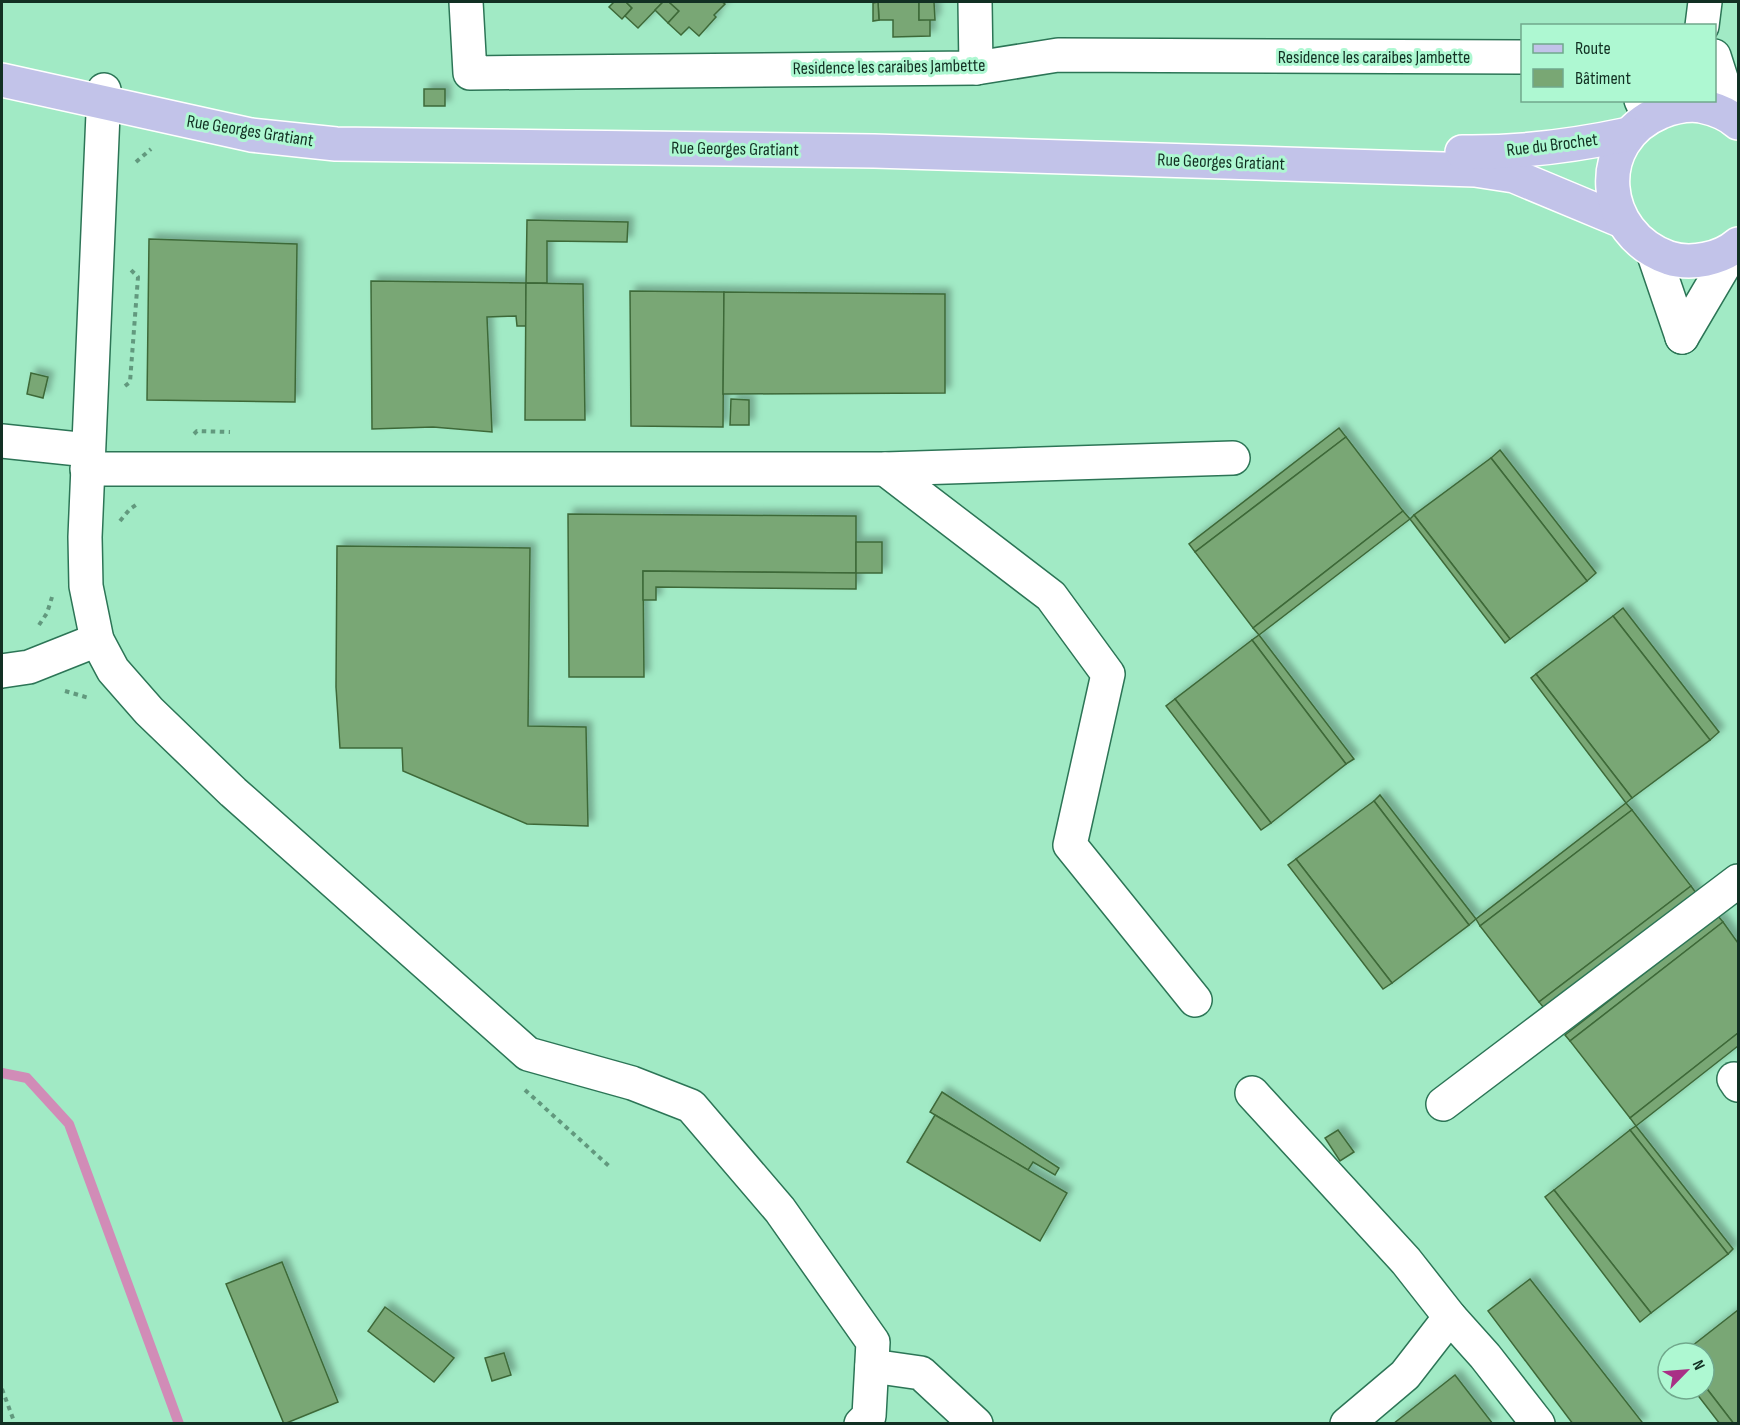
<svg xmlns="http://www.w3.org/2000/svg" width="1740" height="1425" viewBox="0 0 1740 1425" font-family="'Sofia Sans Condensed',sans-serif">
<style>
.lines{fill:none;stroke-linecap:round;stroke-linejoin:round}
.stream{stroke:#d18cb7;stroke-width:10}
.building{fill:#79a774;stroke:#3e6939;stroke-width:1.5;filter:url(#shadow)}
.minor-casing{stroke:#2c7556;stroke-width:36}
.major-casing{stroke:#fff;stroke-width:36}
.path{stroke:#62997e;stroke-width:4;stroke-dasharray:4.5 4.5;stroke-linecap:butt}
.minor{stroke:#fff;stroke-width:33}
.major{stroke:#c2c3e9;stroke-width:33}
.labels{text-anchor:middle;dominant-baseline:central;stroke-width:6;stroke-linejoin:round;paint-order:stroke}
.street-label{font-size:18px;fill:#123023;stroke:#aef8d2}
</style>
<defs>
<filter id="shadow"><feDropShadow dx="5.5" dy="-5.5" stdDeviation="3" flood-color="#0004"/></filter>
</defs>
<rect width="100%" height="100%" fill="#a1eac5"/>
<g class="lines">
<polyline class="stream" points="2,1073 27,1078 69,1124 179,1424"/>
</g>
<g class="building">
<polygon points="614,2 626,2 632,8 622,19 609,7"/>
<polygon points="626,2 663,2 638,28 625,16 632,8"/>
<polygon points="663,2 669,2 679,11 668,23 655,10"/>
<polygon points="669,2 722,2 725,4 714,15 716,17 699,36 689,27 681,35 668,23 679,11"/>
<polygon points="873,2 931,2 919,2 919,20 930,19 930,36 893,37 893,20 879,20 878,2"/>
<polygon points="878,2 879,20 873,21 873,3"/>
<polygon points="919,2 934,2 935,20 919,20"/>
<rect x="424" y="89" width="21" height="17"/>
<polygon points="527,220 628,222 627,242 547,241 547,283 526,283"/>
<polygon points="149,239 297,244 295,402 147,400"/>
<polygon points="371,281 526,283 526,326 517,326 516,316 487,317 492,432 433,427 372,429"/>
<polygon points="526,283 583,284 585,420 525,420"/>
<polygon points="630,291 724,292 723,427 631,426"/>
<polygon points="724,292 945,294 945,393 723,394"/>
<polygon points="31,373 48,377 43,398 27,394"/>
<polygon points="731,399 749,400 749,425 730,425"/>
<polygon points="1339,428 1346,437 1195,552 1189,544"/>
<polygon points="1346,437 1403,511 1253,628 1195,552"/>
<polygon points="1500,450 1596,573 1587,581 1491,458"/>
<polygon points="1491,458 1587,581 1510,639 1414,515"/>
<polygon points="1403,511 1410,519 1259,635 1253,628"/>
<polygon points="568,514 856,516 856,573 643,571 644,677 569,677"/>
<polygon points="1414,515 1510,639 1505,643 1410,519"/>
<rect x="856" y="542" width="26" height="31"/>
<polygon points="337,546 530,548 528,726 586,727 588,826 527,824 403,771 402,748 340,748 336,687"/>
<polygon points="643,571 856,573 856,589 656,587 656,600 643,600"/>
<polygon points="1623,608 1719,732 1710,740 1613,616"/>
<polygon points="1613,616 1710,740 1632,798 1536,674"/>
<polygon points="1259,635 1354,759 1346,764 1252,640"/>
<polygon points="1252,640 1346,764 1271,823 1175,699"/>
<polygon points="1536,674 1632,798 1626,803 1531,678"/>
<polygon points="1175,699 1271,823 1261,830 1166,706"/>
<polygon points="1380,795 1476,919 1469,925 1374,801"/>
<polygon points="1374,801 1469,925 1392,983 1296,859"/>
<polygon points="1626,803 1632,810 1480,926 1476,919"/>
<polygon points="1632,810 1691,886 1539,1002 1480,926"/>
<polygon points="1296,859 1392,983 1383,989 1288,865"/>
<polygon points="1691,886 1699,897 1548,1013 1539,1002"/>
<polygon points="1718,916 1723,922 1570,1041 1565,1035"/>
<polygon points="1723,922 1738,943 1738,1033 1630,1118 1570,1041"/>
<polygon points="1738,1033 1738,1046 1636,1126 1630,1118"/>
<polygon points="942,1092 1059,1168 1055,1175 1033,1162 1028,1170 930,1112"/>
<polygon points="935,1115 1067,1193 1040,1241 907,1162"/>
<polygon points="1636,1126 1733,1249 1728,1254 1630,1130"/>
<polygon points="1338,1130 1354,1152 1340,1161 1325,1138"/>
<polygon points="1630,1130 1728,1254 1651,1313 1554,1190"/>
<polygon points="1554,1190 1651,1313 1640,1322 1545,1197"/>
<polygon points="282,1262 338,1402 284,1424 226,1284"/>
<polygon points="1530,1279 1642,1422 1639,1424 1573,1424 1488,1311"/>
<polygon points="385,1307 454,1358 434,1382 368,1331"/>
<polygon points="1738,1310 1738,1424 1734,1424 1704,1385 1704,1353 1683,1353"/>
<polygon points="504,1353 511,1375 492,1381 485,1358"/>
<polygon points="1455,1375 1493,1424 1393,1424"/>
<polygon points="1704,1385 1734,1424 1720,1424 1693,1389 1704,1389"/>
</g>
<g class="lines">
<g class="minor-casing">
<g id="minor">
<polyline points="466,2 470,73 976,68 1058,55 1522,57"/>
<polyline points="975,2 976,68"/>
<polyline points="1702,26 1705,2"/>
<polyline points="1714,56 1734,119"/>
<polyline points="104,90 85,537 86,586 97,640 113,670 149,711 233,792 528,1054 632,1083 691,1106 780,1210 873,1342 869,1416 861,1424"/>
<polyline points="1641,100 1649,117"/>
<polyline points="1653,252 1682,337"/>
<polyline points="1682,337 1735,247"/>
<polyline points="2,441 88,450"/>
<polyline points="87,469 885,469 1233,458"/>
<polyline points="885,469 1051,596 1108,674 1070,845 1195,1000"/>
<polyline points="2,671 29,667 97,640"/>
<polyline points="1734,1079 1738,1085"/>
<polyline points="1252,1093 1406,1261 1450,1317 1485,1356 1538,1424"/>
<polyline points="1443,1104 1738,881"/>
<polyline points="872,1366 921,1373 976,1424"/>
<polyline points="1347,1424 1405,1375 1450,1317"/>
</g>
</g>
<g class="major-casing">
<g id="major">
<polyline points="2,80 251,135 336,144 874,151 1475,170 1514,176 1622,221"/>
<path d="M1738,123C1728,114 1715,109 1701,106C1688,104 1674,107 1661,112C1591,141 1600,234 1669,258C1691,265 1721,259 1738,244"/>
<path d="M1462,152C1519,153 1573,146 1629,134"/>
</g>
</g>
<g class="path">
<polyline points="136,162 151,149"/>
<polyline points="125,386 130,382 138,277 131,270"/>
<polyline points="194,434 197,431 230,432"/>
<polyline points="120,521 130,509 136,505"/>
<polyline points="39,625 47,613 52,597"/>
<polyline points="65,691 89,698"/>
<polyline points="525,1090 609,1166"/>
<polyline points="2,1389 15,1424"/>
</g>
<use href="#minor" class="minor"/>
<use href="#major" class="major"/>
</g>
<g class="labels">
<g class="street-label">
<text x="1374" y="57">Residence les caraibes Jambette</text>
<text transform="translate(889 67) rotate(-1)">Residence les caraibes Jambette</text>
<text transform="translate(250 131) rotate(9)">Rue Georges Gratiant</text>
<text transform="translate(1552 145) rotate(-7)">Rue du Brochet</text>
<text transform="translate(735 149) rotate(1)">Rue Georges Gratiant</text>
<text transform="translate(1221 162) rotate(2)">Rue Georges Gratiant</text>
</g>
</g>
<rect width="1740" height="1425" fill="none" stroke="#123023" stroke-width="6"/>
<rect x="1521" y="24" width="195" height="78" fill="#aef8d2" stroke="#70a88c" stroke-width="1.5"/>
<rect x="1533" y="44" width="30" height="9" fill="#c2c3e9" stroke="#70a88c" stroke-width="1.5"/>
<text x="1575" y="54" font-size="18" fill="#123023">Route</text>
<rect x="1533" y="69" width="30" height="18" fill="#79a774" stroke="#70a88c" stroke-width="1.5"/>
<text x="1575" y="84" font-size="18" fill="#123023">Bâtiment</text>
<g transform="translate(1686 1371) rotate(65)"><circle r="28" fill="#aef8d2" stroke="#70a88c" stroke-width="1.5"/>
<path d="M0-4.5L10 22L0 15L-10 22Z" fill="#a93086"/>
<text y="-9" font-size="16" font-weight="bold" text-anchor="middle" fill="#123023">N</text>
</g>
</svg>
